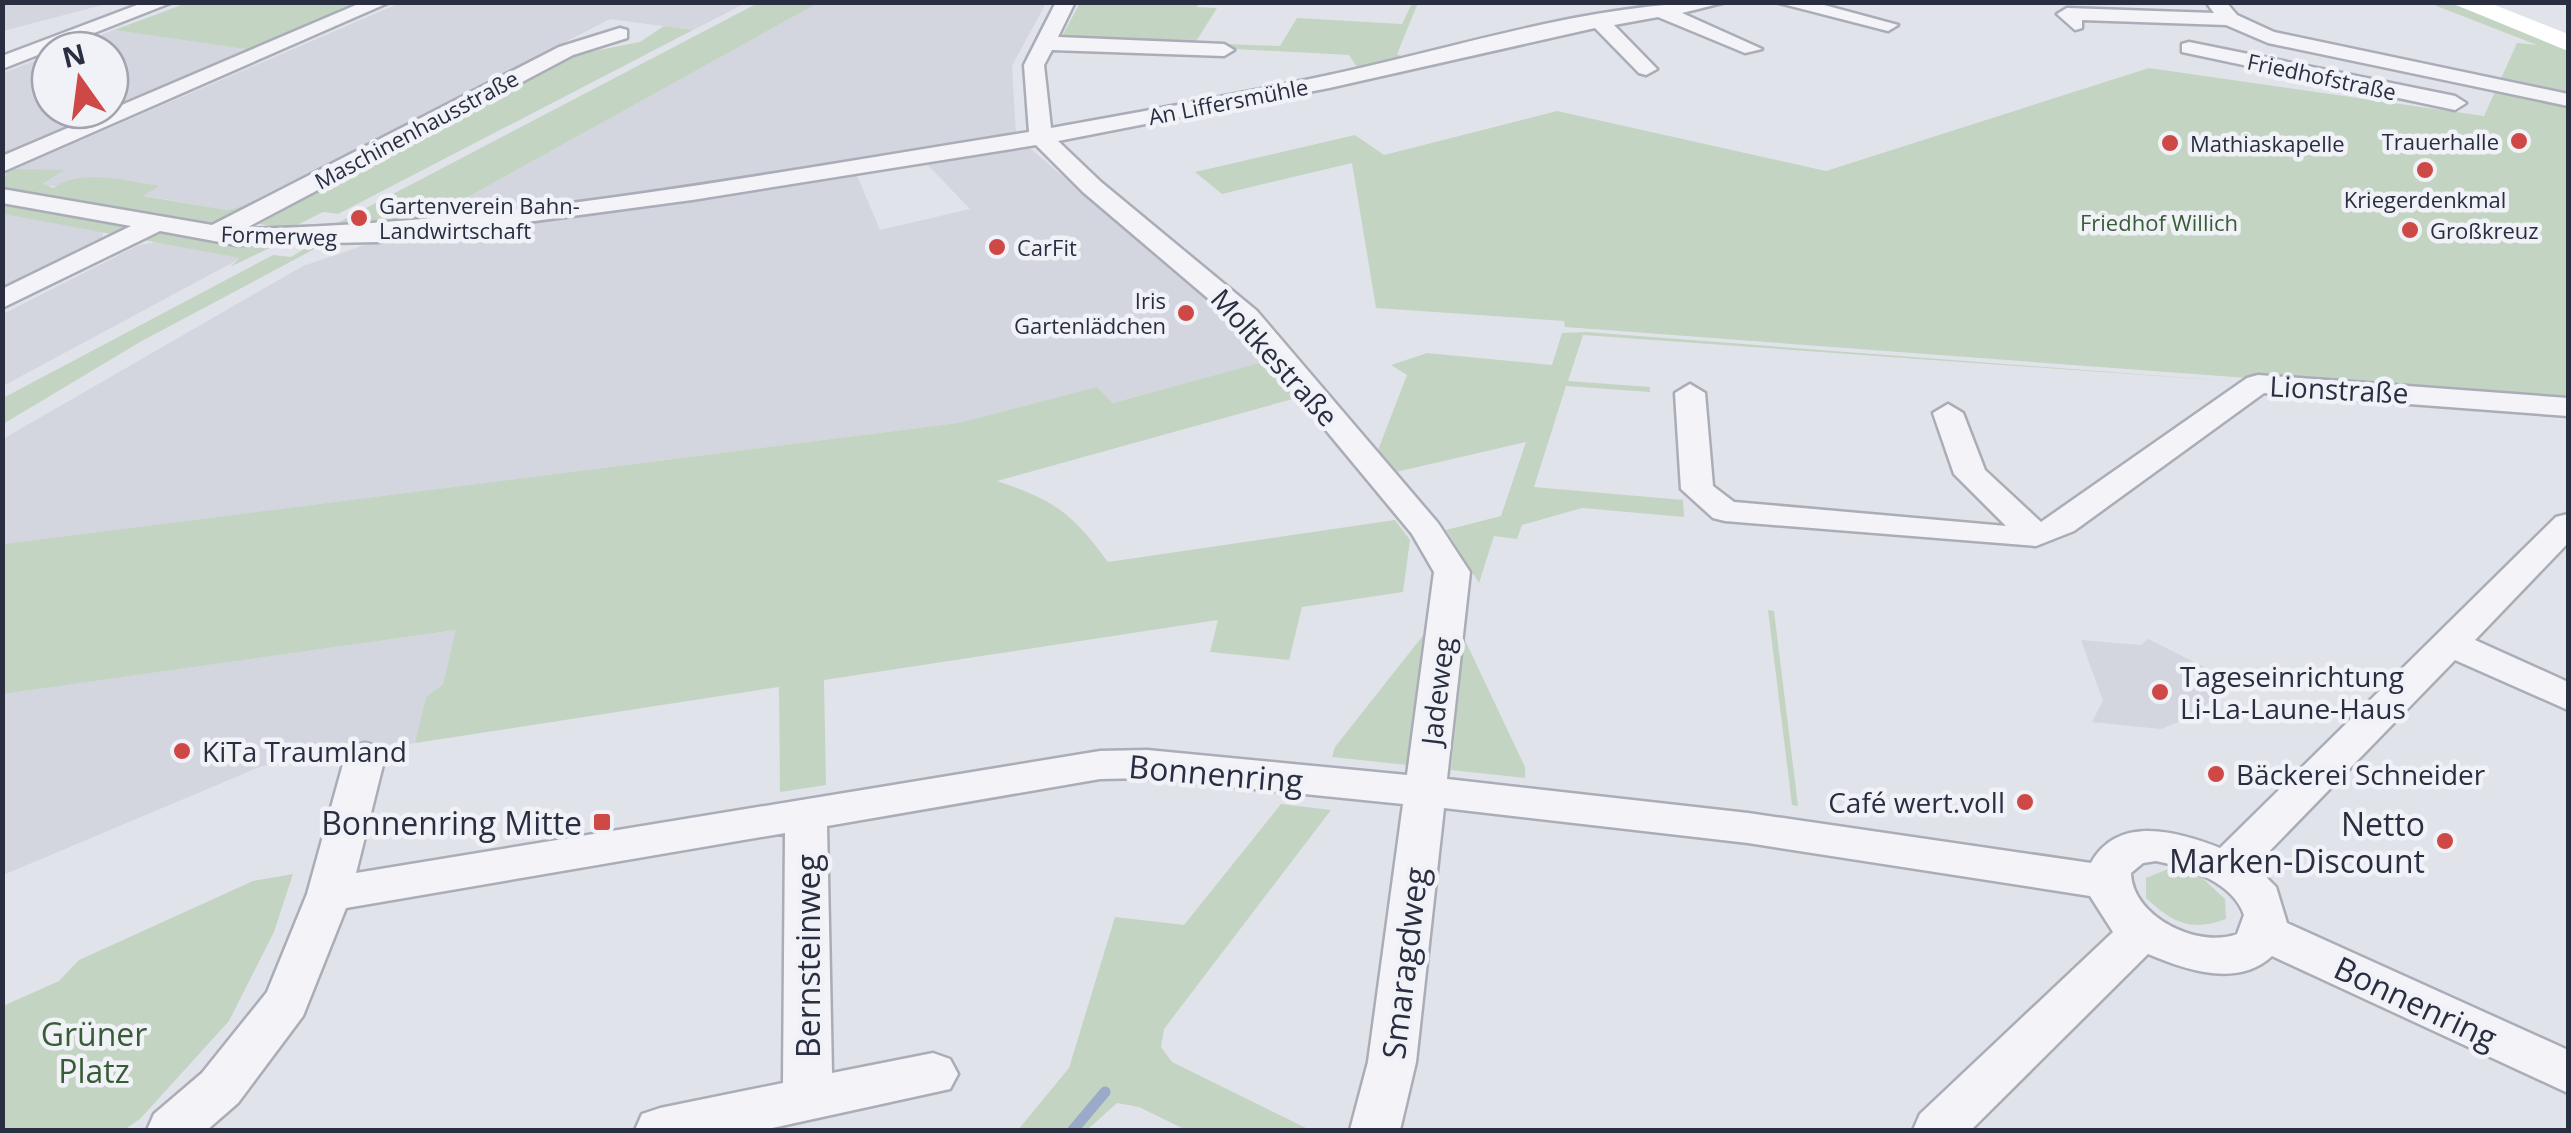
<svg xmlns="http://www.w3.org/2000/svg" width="2571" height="1133" viewBox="0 0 2571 1133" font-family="'Open Sans',sans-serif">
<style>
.built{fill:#d3d5df}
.green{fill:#c4d4c2}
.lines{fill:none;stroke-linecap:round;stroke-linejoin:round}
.stream{stroke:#9caaca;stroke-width:11}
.street-casing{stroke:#aaadb7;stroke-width:5}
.street{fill:#f4f4f8;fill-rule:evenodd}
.secondary{fill:#fff;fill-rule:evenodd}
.poi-dot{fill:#ce4846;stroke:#f1f2f7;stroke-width:4}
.labels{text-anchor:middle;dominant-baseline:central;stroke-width:9;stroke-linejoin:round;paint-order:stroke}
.far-street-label{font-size:22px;fill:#292e41;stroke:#f1f2f7}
.far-poi-label{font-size:22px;fill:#292e41;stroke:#f1f2f7;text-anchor:start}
.far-park-label{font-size:22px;fill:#375d36;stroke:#f1f2f7}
.street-label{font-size:28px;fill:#292e41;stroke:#f1f2f7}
.poi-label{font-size:28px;fill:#292e41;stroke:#f1f2f7;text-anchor:start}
.near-street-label{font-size:32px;fill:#292e41;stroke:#f1f2f7}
.near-poi-label{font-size:32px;fill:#292e41;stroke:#f1f2f7;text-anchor:end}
.near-park-label{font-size:32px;fill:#375d36;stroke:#f1f2f7}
</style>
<rect width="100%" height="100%" fill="#e1e3ea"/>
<g class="built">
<polygon points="3,2 110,2 110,3 3,31"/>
<polygon points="400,3 746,3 693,30 610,19 247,205 227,210 140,195 157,186 41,186 62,171 15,169"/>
<polygon points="818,3 1046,3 1012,66 1016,136 780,176 421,223"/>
<polygon points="114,30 251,50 110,109 110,50 62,50"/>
<polygon points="50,55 50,110 108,110 3,155 3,73"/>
<polygon points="1025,144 1220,311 1266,361 1113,403 1097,387 958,423 3,544 3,439 303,266 365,245 412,236 856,173 880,230 970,209 923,160"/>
<polygon points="3,214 103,232 102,240 3,288"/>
<polygon points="158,242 241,258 3,386 3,314 139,245"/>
<polygon points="457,630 443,684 426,697 415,743 262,766 3,875 2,694"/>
<polygon points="2148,639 2232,681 2195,715 2161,729 2092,722 2103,701 2081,640 2141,645"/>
</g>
<g class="green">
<polygon points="340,2 357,5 251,50 114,30 187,3"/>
<polygon points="758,3 818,3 421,223 326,229"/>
<polygon points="1080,3 1199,3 1197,7 1217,8 1195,43 1280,46 1297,18 1402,24 1412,3 1418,3 1397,54 1405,58 1358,69 1349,55 1066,40 1062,36"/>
<polygon points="2429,3 2450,3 2568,48 2568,402 1565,327 1564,321 1376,308 1352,163 1222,194 1195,172 1355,135 1384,155 1557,111 1826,171 2149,68 2484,116 2517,43 2537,45"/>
<polygon points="664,26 693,30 338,214 323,212 289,229 259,224 328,186 327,183 564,57 640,42"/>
<path d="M15,169L64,170L43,184L53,188C82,168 126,181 159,186L143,196L227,210L247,205L225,217L231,219L194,225L3,190L6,173Z"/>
<polygon points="2,202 121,223 127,229 122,236 3,214"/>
<polygon points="169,232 280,243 230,267 240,258 138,239"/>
<polygon points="309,246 320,246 140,342 3,424 3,398 273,255 291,257"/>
<polygon points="1586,332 2242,382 1583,335 1568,381 1650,387 1650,392 1566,386 1534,487 1683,500 1684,517 1582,508 1522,525 1517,539 1494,536 1479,583 1446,530 1501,516 1526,442 1396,472 1378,450 1407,375 1391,365 1427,353 1552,365 1562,333"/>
<path d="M1266,361L1296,398L997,481C1055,501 1071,512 1108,562L1395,520L1410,540L1403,592L1302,607L1289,660L1210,652L1218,620L824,680L826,785L780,792L779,687L415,743L426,697L443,684L456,630L3,694V544L958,423L1097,387L1113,403Z"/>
<polygon points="1768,610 1774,611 1798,806 1792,805"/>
<polygon points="1425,633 1407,765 1332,757 1335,747"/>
<polygon points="1464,638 1525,767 1525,778 1451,770"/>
<polygon points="1281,804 1331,810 1164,1029 1161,1047 1172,1062 1310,1130 1186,1130 1139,1107 1117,1103 1087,1130 1018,1130 1069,1068 1115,917 1184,925"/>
<path d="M2168,869L2201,877L2225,899L2226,919C2192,932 2172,923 2146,898V878Z"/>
<polygon points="293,874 274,932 229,1021 140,1119 124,1130 3,1130 3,1006 59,981 79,960 253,881"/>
</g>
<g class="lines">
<polyline class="stream" points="1073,1130 1105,1092"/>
<g class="street-casing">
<g id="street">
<polygon points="145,2 173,2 2,69 2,56"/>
<polygon points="363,2 390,2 2,172 2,156"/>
<path d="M1056,2H1075L1058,37L1224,44L1234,50L1224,56L1052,50L1044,65L1051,128C1144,111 1237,95 1329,75C1461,47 1591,2 1726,2L1682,13L1762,49L1745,53L1658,17L1614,25L1657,69L1646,75L1639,73L1595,28L1329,88L1058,141L1101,182L1257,311L1438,523L1470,572L1447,779L1748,813L2091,863C2118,814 2179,832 2220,848L2556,517L2568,514V543L2475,640L2568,682V710L2455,660L2255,866L2276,887L2287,923L2568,1050V1093L2272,956C2238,988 2186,970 2148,954L1971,1130H1913L1920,1114L2113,932L2090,896L1748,843L1444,808L1416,1062L1400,1130H1350L1368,1062L1403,804L1147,778L1100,779L827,826L832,1073L933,1053L950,1059L958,1074L950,1089L763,1130H635L642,1114L660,1108L783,1083L785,833L346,908L303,1016L238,1103L207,1130H147L154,1114L202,1073L267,992L307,894L345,757L351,747L365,743L379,747L385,757L356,873L1100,751L1147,750L1407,775L1434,572L1412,534L1237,323L1083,192L1036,145L692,200L378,242L236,245L160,231L2,308V289L131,226L2,203V189L212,225L559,47L620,28L627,30V38L573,55L244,229C507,224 769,173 1029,132L1024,65ZM2156,861C2187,867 2233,882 2244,915L2237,934C2199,949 2132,917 2131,873L2143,863Z"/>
<polygon points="1775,2 1813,2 1898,25 1888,31"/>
<polygon points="2206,2 2226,2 2237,15 2274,32 2568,94 2568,106 2268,43 2226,25 2082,20 2082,28 2075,30 2057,14 2067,8 2214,13"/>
<polygon points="2189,42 2455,96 2466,103 2455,110 2182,52 2182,44"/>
<polygon points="2258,375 2568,398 2568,416 2264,393 2074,531 2036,546 1725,521 1713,518 1681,489 1675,393 1690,384 1705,393 1713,486 1734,502 2006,526 1954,474 1933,413 1948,404 1963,413 1985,470 2041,522 2247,378"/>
</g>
</g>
<use href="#street" class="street"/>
<polygon class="secondary" points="2449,2 2487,2 2568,34 2568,51"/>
</g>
<g class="poi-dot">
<circle cx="2519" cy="141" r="10"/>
<circle cx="2170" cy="143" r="10"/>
<circle cx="2425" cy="170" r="10"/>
<circle cx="359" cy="218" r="10"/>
<circle cx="2410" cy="230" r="10"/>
<circle cx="997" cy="247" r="10"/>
<circle cx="1186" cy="313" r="10"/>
<circle cx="2160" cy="692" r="10"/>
<circle cx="182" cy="751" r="10"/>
<circle cx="2216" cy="774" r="10"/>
<circle cx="2025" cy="802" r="10"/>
<rect x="592" y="812" width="20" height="20" rx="5"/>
<circle cx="2445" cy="841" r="10"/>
</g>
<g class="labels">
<g class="far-street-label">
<text transform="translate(2322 76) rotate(12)">Friedhofstraße</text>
<text transform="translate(1228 101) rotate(-11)">An Liffersmühle</text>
<text transform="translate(416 129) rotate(-28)">Maschinenhausstraße</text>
<text transform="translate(279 235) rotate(2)">Formerweg</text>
</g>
<g class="far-poi-label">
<text x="2499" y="141" text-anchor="end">Trauerhalle</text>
<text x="2190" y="143">Mathiaskapelle</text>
<text x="2425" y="199" text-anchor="middle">Kriegerdenkmal</text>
<text x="379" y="205">Gartenverein Bahn-<tspan x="379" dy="25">Landwirtschaft</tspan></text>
<text x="2430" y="230">Großkreuz</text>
<text x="1017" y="247">CarFit</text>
<text x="1166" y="300" text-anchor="end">Iris<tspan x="1166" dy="25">Gartenlädchen</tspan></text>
</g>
<g class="far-park-label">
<text x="2159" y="222">Friedhof Willich</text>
</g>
<g class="street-label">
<text transform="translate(1275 357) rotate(48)">Moltkestraße</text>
<text transform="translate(2339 389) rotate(3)">Lionstraße</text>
<text transform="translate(1437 691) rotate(-83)">Jadeweg</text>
</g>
<g class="poi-label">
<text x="2180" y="676">Tageseinrichtung<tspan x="2180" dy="32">Li-La-Laune-Haus</tspan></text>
<text x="202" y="751">KiTa Traumland</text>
<text x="2236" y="774">Bäckerei Schneider</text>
<text x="2005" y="802" text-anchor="end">Café wert.voll</text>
</g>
<g class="near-street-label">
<text transform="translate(1216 773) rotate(5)">Bonnenring</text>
<text transform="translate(807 956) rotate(-90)">Bernsteinweg</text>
<text transform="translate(1404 963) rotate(-83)">Smaragdweg</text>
<text transform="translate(2416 1002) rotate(25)">Bonnenring</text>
</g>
<g class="near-poi-label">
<text x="582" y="822">Bonnenring Mitte</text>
<text x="2425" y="823">Netto<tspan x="2425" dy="37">Marken-Discount</tspan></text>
</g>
<g class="near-park-label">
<text x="94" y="1033">Grüner<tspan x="94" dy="37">Platz</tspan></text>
</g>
</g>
<rect width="2571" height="1133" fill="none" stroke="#292e41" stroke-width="10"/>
<g transform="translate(80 80) rotate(346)"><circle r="48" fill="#f1f2f7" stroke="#a1a4ae" stroke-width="2.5"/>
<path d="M0-8L18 38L0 25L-18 38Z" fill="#ce4846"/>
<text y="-15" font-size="28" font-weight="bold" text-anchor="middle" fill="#292e41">N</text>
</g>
</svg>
